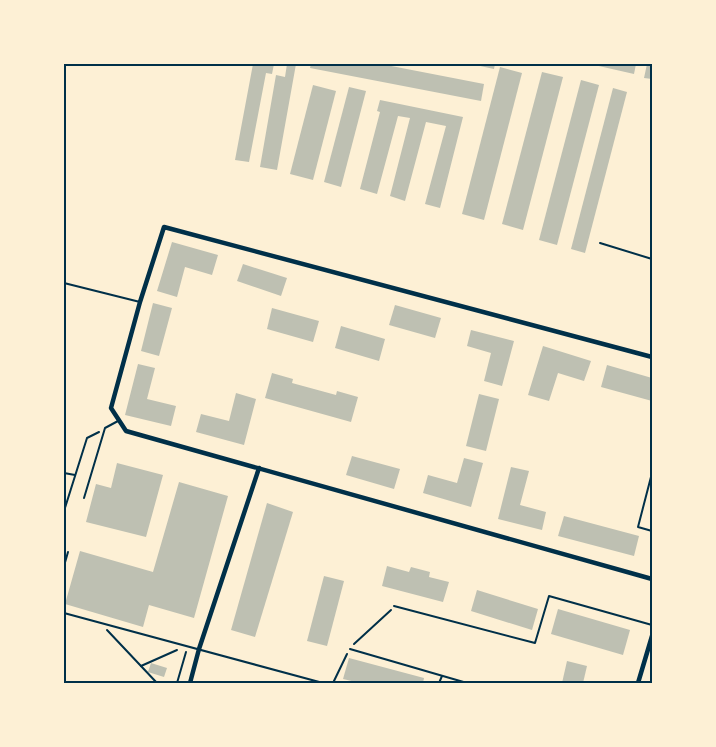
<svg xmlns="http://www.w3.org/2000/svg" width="716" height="747" viewBox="0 0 716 747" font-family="Rubik,sans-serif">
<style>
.building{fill:#bec0b2}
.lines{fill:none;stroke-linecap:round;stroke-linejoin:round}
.path{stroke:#003049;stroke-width:2}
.service{stroke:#003049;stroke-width:2}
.minor{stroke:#003049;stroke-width:4.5}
.neatline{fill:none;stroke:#003049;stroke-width:2}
</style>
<rect width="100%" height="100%" fill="#fdf0d5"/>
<g class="building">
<polygon points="253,64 274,64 272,74 266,73 249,162 235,160"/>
<polygon points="287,64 296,64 277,170 260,167 276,75 285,77"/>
<polygon points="311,64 381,64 484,84 481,101 310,68"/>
<polygon points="471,64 495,64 494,69"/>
<polygon points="590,64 636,64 634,74"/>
<polygon points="647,64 652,64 652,79 644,78"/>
<polygon points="500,67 522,73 484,220 462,214"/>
<polygon points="542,72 563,77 523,230 502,224"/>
<polygon points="581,80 599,85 557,245 539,240"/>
<polygon points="313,85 336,91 313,180 290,174"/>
<polygon points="349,87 366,91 341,187 324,182"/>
<polygon points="613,88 627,92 585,253 571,249"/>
<polygon points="380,100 463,117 440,208 425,204 446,126 426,122 405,201 390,196 410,118 398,116 377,194 360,189 380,112 377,111"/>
<polygon points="172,242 218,255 212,275 185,267 177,297 157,291"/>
<polygon points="243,264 287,278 281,296 237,281"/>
<polygon points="153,303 172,308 159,356 141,351"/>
<polygon points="395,305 441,318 435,338 389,325"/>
<polygon points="272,308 319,321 313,342 267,329"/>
<polygon points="341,326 385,339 379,361 335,348"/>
<polygon points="471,330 514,341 502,386 484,381 491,353 467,346"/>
<polygon points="543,346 591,361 584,381 558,373 549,401 528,395"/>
<polygon points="138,364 155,368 147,399 176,406 171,426 125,415"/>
<polygon points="607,365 652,378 652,401 601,387"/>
<polygon points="272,373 293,379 292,383 336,395 337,391 358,397 351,422 265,398"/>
<polygon points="236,393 256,399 244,445 196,432 201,414 229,421"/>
<polygon points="479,394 499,399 486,451 466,446"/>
<polygon points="352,456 400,469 394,489 346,475"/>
<polygon points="464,458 483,463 471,507 423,493 428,475 457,483"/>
<polygon points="117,463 163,475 146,537 86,522 96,484 111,488"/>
<polygon points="511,467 529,471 520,505 546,512 542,530 498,519"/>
<polygon points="179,482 228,496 194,618 149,605 143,627 65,604 80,551 153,572"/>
<polygon points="267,503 293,512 255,637 231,630"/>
<polygon points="564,516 639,536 634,556 558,536"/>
<polygon points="387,566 409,572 411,567 430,572 429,577 449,582 443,602 382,586"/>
<polygon points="324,576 344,581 327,646 307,641"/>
<polygon points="477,590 538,609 532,630 471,611"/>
<polygon points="558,609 630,630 623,655 551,634"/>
<polygon points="349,658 424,678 423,683 360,683 343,679"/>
<polygon points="567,661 587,666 583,683 562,683"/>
<polygon points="151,663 167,668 164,677 148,672"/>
</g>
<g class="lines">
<g class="path">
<polyline points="64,473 75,475"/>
<polyline points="64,511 87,438 99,432"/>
<polyline points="107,630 157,683"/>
<polyline points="354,644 391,610"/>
<polyline points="141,666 177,650"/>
<polyline points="177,683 186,652"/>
<polyline points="333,683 347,654"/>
</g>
<g class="service">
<polyline points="600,243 652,259"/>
<polyline points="64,283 140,302"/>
<polyline points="652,473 638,527 652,531"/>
<polyline points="84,498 105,428 118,421"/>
<polyline points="64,566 68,552"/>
<polyline points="394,606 535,643 549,596 652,625"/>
<polyline points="64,613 323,683"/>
<polyline points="350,649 467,683"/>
<polyline points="439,683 442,676"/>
</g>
<g class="minor">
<polyline points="652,357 164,227 140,302 111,408 126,431 652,579"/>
<polyline points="190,683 199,649 259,468"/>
<polyline points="638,683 652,636"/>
</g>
</g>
<rect width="716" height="747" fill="none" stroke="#fdf0d5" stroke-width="130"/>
<rect x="65" y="65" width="586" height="617" class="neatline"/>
</svg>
